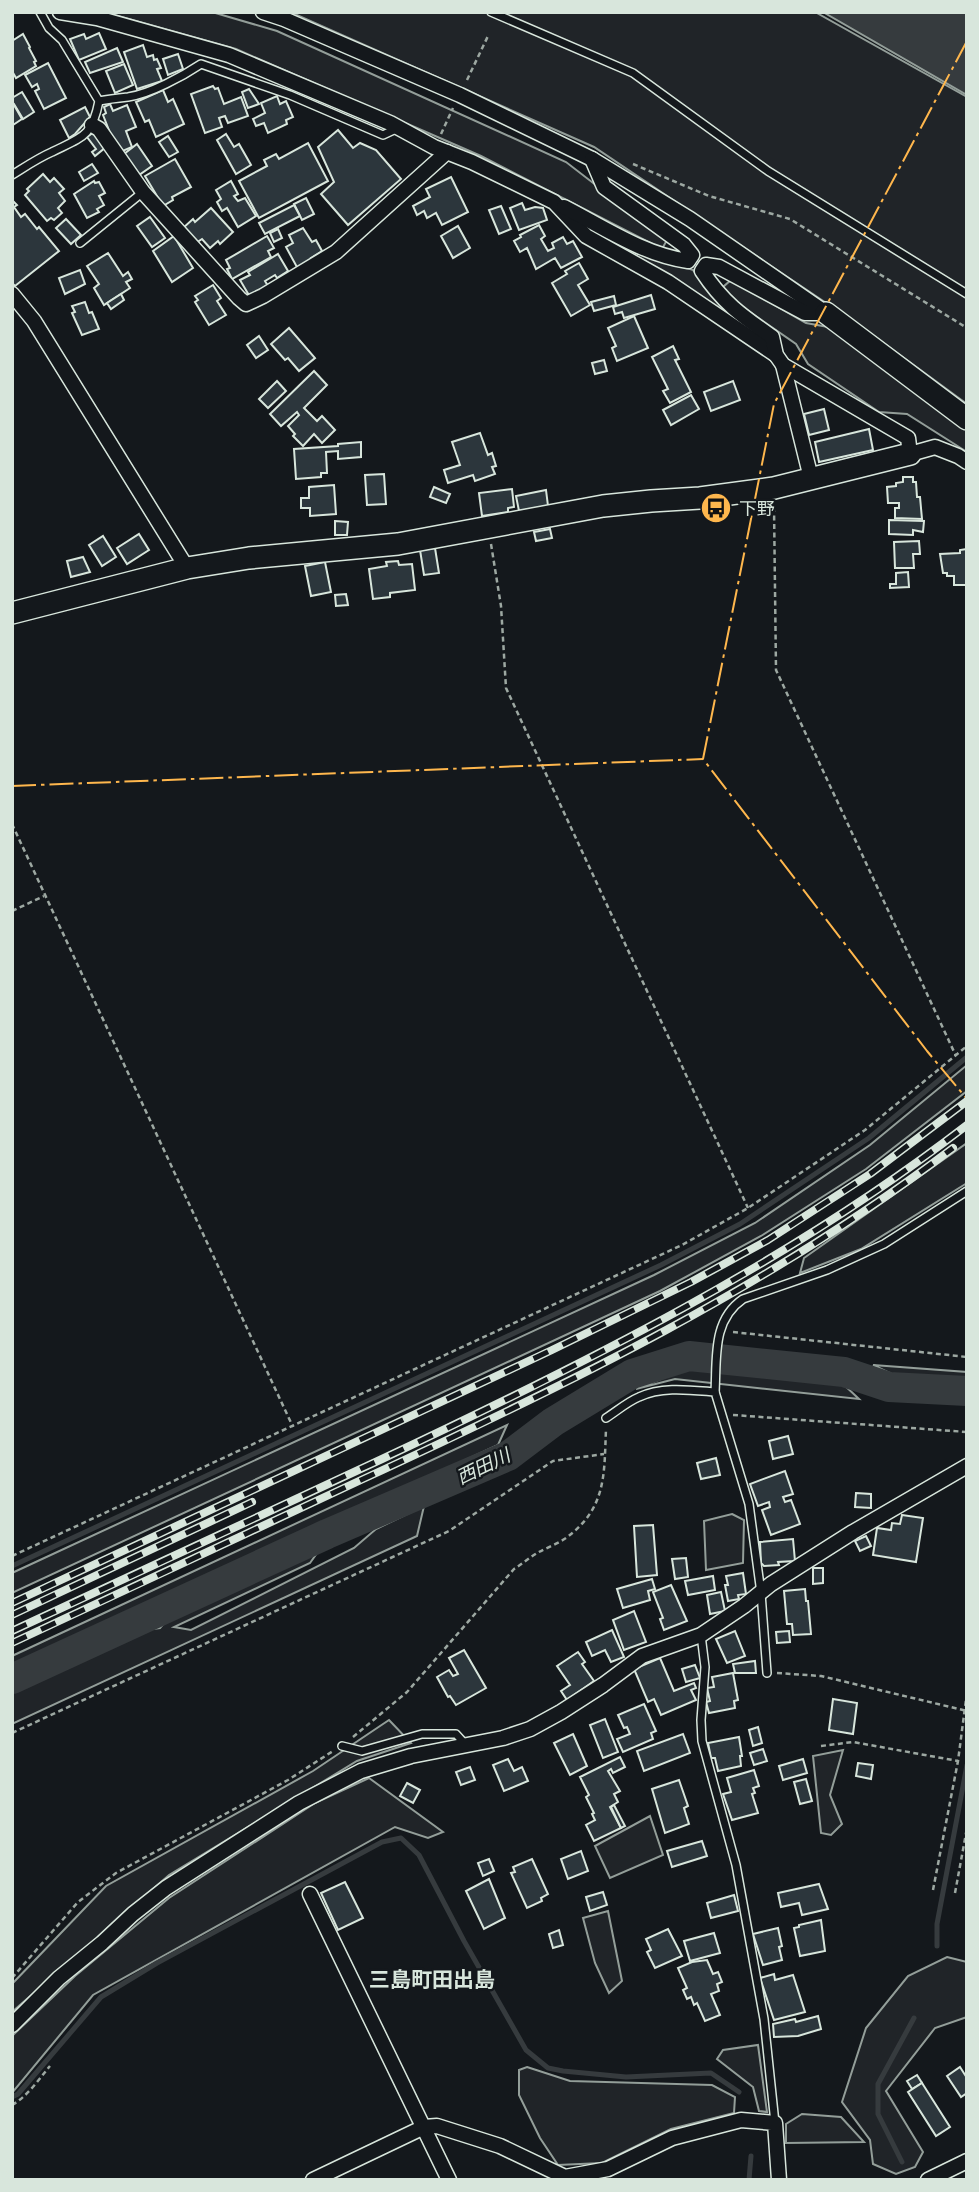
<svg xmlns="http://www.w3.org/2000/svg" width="979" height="2192" viewBox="0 0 979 2192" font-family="'PT Sans Narrow','Noto Sans JP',sans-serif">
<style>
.green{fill:#202428;stroke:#939e99;stroke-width:2}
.water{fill:#363b3e;stroke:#939e99;stroke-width:2}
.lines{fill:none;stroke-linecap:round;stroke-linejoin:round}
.stream{stroke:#363b3e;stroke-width:5}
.river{stroke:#363b3e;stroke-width:30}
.building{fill:#2c363c;stroke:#d8e6dc;stroke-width:2}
.lane-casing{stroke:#d8e6dc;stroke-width:10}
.street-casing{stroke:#d8e6dc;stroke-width:17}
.secondary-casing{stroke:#d8e6dc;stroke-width:24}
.path{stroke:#9da8a2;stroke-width:2.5;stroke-dasharray:5 3.5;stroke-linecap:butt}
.lane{stroke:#14181c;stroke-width:7}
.street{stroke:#14181c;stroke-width:14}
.secondary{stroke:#14181c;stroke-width:21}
.rail-casing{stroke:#d8e6dc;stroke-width:8}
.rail{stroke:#14181c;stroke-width:5;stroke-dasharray:16;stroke-linecap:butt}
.power{stroke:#ffb74d;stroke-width:2;stroke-dasharray:24 5 3.5 5;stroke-linecap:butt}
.labels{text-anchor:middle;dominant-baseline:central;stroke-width:5;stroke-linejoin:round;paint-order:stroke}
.poi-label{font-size:18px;fill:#d8e6dc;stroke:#14181c;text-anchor:start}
.water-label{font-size:19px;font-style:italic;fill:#d8e6dc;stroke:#14181c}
.quarter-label{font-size:21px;font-weight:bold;fill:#d8e6dc;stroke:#14181c}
</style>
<rect width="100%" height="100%" fill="#14181c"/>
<g class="green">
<polygon points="104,12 212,12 277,31 566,162 667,240 662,249 481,156 236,49"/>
<polygon points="290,12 815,12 967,97 967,404 859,325 594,147"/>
<polygon points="616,243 693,270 734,320"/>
<polygon points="731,280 806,323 828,327 967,427 967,452 907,414 879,412 808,364 796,344 734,301 723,287"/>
<polygon points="967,1065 967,1091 866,1169 761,1236 660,1291 12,1593 12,1573 654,1275 755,1223 870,1145"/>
<polygon points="967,1143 967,1183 861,1249 800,1273 804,1258"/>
<polygon points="873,1365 967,1372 967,1383 906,1381"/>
<polygon points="688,1368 841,1382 859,1399 675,1379 636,1389"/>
<polygon points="507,1425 498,1445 12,1670 12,1656"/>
<polygon points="424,1506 417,1536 12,1724 12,1686 128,1632 160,1628 177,1608 327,1539 310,1563 174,1627 191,1630 354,1548 376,1529"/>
<polygon points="732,1514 744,1520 743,1563 706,1570 704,1521"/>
<polygon points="389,1720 411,1743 357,1761 169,1875 12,2012 12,1984 106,1886 313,1771"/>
<polygon points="843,1750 830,1795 842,1824 831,1835 821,1833 813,1756"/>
<polygon points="369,1778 443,1832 428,1838 395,1827 93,1995 12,2093 12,2036 75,1976 169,1898 315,1803"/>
<polygon points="650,1816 663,1855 610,1878 595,1846"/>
<polygon points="608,1911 622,1981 609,1993 595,1963 583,1918"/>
<polygon points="947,1957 967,1962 967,2017 935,2028 886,2091 923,2152 915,2167 896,2174 873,2164 870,2140 842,2102 866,2028 908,1976"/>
<polygon points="758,2045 767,2112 759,2111 753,2087 717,2059 723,2050"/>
<polygon points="527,2067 570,2081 712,2085 735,2097 734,2113 671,2129 602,2163 558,2165 540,2138 519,2095 519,2070"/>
<polygon points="802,2114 841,2117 864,2142 786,2143 786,2124"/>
</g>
<polygon class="water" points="823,12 967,12 967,95"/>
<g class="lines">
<g class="stream">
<polyline points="12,1566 661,1265 740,1224 869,1138 967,1057"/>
<polyline points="937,1946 937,1924 967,1765"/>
<polyline points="12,2097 18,2094 101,1997 157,1963 382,1842 401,1838 419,1855 464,1941 526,2050 548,2068 563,2071 626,2077 711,2073 739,2092"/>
<polyline points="902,2162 878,2114 878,2084 914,2018"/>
<polyline points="749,2180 751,2156"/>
</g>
<polyline class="river" points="12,1679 327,1534 508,1456 553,1422 632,1374 689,1356 844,1372 889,1387 967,1391"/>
</g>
<g class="building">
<polygon points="99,33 106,49 79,60 70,39 84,34 86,39"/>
<polygon points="23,34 30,47 29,48 36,61 34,62 36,66 16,78 12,71 12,41"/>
<polygon points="143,45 147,57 153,55 154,60 157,59 161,68 157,69 162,81 137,89 124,52"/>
<polygon points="117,48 123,62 90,73 85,62"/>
<polygon points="178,54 183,69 168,75 163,59"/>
<polygon points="48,63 66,98 44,109 35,91 39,89 37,84 32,87 25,75"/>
<polygon points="124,64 133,85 115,93 106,71"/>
<polygon points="213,86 215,89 218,88 224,104 241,97 248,116 228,123 225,116 219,118 222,127 205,133 191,94"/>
<polygon points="249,89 259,104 248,108 242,92"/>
<polygon points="163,90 168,102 173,99 184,124 156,137 149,120 145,122 136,102"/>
<polygon points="22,92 34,112 23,119 14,104 12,105 12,98"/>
<polygon points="277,96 280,104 286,101 293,117 286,120 287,124 268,133 264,123 256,126 253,119 265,113 261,103"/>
<polygon points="110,104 113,111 127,105 136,127 126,131 132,147 118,153 103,115 106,113 104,107"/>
<polygon points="14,105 22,119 13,125 12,106"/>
<polygon points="85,107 90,117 75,134 69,138 60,120"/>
<polygon points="338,130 353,148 360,143 376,150 401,179 348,225 321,194 334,182 318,147"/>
<polygon points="94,132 106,147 95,156 92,152 96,149 87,137"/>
<polygon points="226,134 234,147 239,144 251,165 236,174 217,140"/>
<polygon points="168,136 178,152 169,157 159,142"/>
<polygon points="308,143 328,181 259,218 239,181 267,166 264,160 276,154 279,159"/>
<polygon points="137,144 152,166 139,175 124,154"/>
<polygon points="175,159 191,187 172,197 173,200 163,206 145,176"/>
<polygon points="92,164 98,173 84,181 79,172"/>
<polygon points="43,174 50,182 54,178 64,189 59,193 65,201 58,208 62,213 54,220 51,218 47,221 25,195 29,191 27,189"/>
<polygon points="451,177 468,212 442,225 436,213 427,218 424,211 417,215 413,206 430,197 426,189"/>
<polygon points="94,181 95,183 99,182 105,193 99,196 104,205 97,209 99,212 87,218 74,194"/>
<polygon points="231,181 238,194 234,196 238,201 245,198 256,216 238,227 227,208 222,211 217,202 221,199 216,190"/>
<polygon points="306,198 314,214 302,220 294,204"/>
<polygon points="12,200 17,205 14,207 21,217 25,214 37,229 39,227 59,251 15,286 12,283"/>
<polygon points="522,203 525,210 535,207 543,208 547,220 519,230 510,208"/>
<polygon points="294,205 300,216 265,234 259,223"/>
<polygon points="501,206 511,229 499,234 489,210"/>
<polygon points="211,208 233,232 220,244 218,241 210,248 202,239 196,243 183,228 193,219 195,222"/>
<polygon points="150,217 165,238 152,247 137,226"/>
<polygon points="66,219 81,235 71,244 56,228"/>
<polygon points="539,225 545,236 541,239 548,251 554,248 552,243 563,237 567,244 573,241 582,257 561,268 555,258 536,269 527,248 520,252 514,241 521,237 520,235"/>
<polygon points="458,226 470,248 453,258 441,236"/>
<polygon points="303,228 312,242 316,240 322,251 311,258 313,261 298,269 286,247 293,243 289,235"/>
<polygon points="278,229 282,238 274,242 270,233"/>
<polygon points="174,236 193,268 172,282 153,251"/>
<polygon points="267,236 274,248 268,251 271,257 232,279 227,269 230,268 226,260"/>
<polygon points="108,253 123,276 128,272 132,279 126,282 130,288 104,305 94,288 99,284 87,266"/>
<polygon points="278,254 288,271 277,278 275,275 265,281 268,286 250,297 240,280 250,275 248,272"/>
<polygon points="579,263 588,279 578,285 590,305 571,316 552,283 567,274 565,271"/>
<polygon points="80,270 85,284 65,294 59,278"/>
<polygon points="213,285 221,298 217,301 226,315 209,325 195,302 198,300 195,296"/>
<polygon points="121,294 124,300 111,309 107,303"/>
<polygon points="651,295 655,309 624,318 622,312 615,314 613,307"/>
<polygon points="614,296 616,305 594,311 591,302"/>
<polygon points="85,302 89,313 92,312 99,329 82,335 72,313 75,312 72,306"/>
<polygon points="634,316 648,348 617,361 612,348 616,346 608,328"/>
<polygon points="289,328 315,358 299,371 288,358 285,360 271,344"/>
<polygon points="259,336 268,350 256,358 247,345"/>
<polygon points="673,346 679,359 675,360 691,392 670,403 663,391 668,389 652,357"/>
<polygon points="604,360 607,371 595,374 592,363"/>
<polygon points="314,371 327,385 304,408 317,421 322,416 335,430 322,443 314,434 303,446 293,436 295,434 288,426 299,415 297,412 281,426 270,414"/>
<polygon points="277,381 286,391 268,408 259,399"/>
<polygon points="733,381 740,400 711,411 704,392"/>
<polygon points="691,395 699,409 671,425 663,410"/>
<polygon points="824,409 829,430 809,435 804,414"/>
<polygon points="869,429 873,450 819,462 815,442"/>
<polygon points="480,433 488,455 492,453 496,466 492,467 495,474 475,481 473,475 448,483 444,470 460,465 452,442"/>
<polygon points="361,442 361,457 338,459 338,451 326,452 327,473 321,473 321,477 296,479 294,449 338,446 338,444"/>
<polygon points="384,474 386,504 367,505 365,475"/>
<polygon points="903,477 913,477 913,482 916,482 917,497 920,497 922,519 895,518 895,508 899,508 899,503 888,503 887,487 896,486 896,483 903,482"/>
<polygon points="334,485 336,514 310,516 310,508 301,508 301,498 309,498 309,487"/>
<polygon points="434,487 450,494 446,503 430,497"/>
<polygon points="512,489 514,507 508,508 508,512 482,516 479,493"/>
<polygon points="546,490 548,506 519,511 516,496"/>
<polygon points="889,520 924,521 923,532 913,530 913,535 889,534"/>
<polygon points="335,521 348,522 347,535 335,535"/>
<polygon points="550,529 552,538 536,541 534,532"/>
<polygon points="139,534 149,550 127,564 117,548"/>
<polygon points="103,536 116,557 102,566 89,545"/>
<polygon points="919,541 920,554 913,554 914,568 895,568 894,542"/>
<polygon points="435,548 439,573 424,575 420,550"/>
<polygon points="967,549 967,585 954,585 954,576 947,576 947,573 943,573 940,554 960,553 960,550"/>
<polygon points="83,557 90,572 71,577 67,561"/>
<polygon points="398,561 399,565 412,564 415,590 390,593 390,597 373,599 369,569 387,566 386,562"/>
<polygon points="325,562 331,592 311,596 305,566"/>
<polygon points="908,572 909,587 890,588 890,584 896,584 896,573"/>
<polygon points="346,594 348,605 336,606 335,595"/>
<polygon points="788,1436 793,1454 773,1459 769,1441"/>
<polygon points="716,1458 720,1475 701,1479 697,1463"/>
<polygon points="785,1471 793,1494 783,1497 785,1502 791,1500 800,1524 771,1535 762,1510 770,1507 769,1502 758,1506 750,1484"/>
<polygon points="856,1493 871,1494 871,1508 855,1507"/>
<polygon points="902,1515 923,1518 916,1562 873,1555 877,1528 891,1530 892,1523 900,1524"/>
<polygon points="653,1525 657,1575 637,1577 634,1526"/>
<polygon points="866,1536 871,1546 860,1551 855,1541"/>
<polygon points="793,1539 795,1561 778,1562 779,1565 764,1566 761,1563 760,1542"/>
<polygon points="686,1558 688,1577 675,1579 672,1559"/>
<polygon points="813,1568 823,1568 823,1583 813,1584"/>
<polygon points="743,1573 746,1594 738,1595 739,1599 728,1601 725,1585 728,1585 726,1576"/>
<polygon points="713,1576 715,1590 688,1595 685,1581"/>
<polygon points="652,1579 655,1589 648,1591 650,1600 623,1608 617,1589"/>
<polygon points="671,1585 687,1621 664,1630 660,1619 663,1618 653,1592"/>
<polygon points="805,1589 806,1601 808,1601 811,1634 793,1635 792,1624 787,1624 784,1591"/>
<polygon points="721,1592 725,1611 710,1614 707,1595"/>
<polygon points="634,1611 646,1642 624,1650 613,1620"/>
<polygon points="612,1630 624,1657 611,1662 605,1650 592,1656 586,1642"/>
<polygon points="735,1631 745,1656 727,1663 716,1639"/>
<polygon points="789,1631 790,1642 777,1643 776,1632"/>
<polygon points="464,1650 486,1688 456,1705 450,1696 448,1697 437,1677 449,1670 453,1676 458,1674 449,1658"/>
<polygon points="578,1652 585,1662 582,1664 594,1681 567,1700 561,1691 570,1685 557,1666"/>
<polygon points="660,1658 674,1691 694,1683 696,1688 691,1690 696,1700 661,1715 654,1699 648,1702 634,1669"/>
<polygon points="755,1661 756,1673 735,1673 733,1664"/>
<polygon points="695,1665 700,1678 686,1682 682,1669"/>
<polygon points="733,1673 738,1700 734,1701 735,1708 709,1713 706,1702 710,1701 707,1688 714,1687 712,1677"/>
<polygon points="833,1699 857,1703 853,1734 829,1730"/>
<polygon points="644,1704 656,1731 651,1733 653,1739 623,1752 617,1739 630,1734 627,1727 624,1728 618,1715"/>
<polygon points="605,1719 618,1752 603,1758 590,1725"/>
<polygon points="758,1727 762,1743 753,1746 749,1730"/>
<polygon points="573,1734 587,1766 570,1775 554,1743"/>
<polygon points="683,1734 690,1753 644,1771 637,1751"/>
<polygon points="739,1737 742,1756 740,1756 741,1766 718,1771 715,1758 711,1758 708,1743"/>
<polygon points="763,1749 767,1761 754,1765 750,1753"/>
<polygon points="620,1757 625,1767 613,1773 611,1769 608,1771 620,1791 614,1794 618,1802 610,1807 621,1828 594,1841 586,1825 595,1820 592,1814 594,1813 586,1797 589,1795 580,1777"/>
<polygon points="508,1759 514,1771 522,1767 528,1781 504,1791 493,1765"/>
<polygon points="803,1759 807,1773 783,1780 779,1766"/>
<polygon points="858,1763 873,1765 871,1779 856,1776"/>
<polygon points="470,1767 475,1780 461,1785 456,1772"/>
<polygon points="754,1770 759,1786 753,1788 755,1793 752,1794 758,1813 732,1820 723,1794 731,1792 727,1778"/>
<polygon points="806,1779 812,1801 800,1804 794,1782"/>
<polygon points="679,1780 688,1806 684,1808 689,1824 665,1833 652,1789"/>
<polygon points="407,1783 420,1790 413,1803 400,1796"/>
<polygon points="614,1805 625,1826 621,1828 611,1807"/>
<polygon points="702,1841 707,1856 672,1867 667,1851"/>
<polygon points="581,1851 588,1871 568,1879 561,1859"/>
<polygon points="489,1859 494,1871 483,1876 478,1863"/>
<polygon points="532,1859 548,1894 541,1898 542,1901 527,1908 511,1873 515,1872 513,1867"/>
<polygon points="489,1879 505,1918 484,1929 466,1891"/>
<polygon points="345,1882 363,1918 338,1930 321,1893"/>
<polygon points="819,1884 828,1909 802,1915 799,1903 781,1907 778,1893"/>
<polygon points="603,1892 607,1905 590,1911 586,1897"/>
<polygon points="734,1895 738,1911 711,1918 707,1903"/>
<polygon points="821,1920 825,1951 800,1956 794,1928 799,1927 799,1925"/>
<polygon points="778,1928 782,1946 779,1947 782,1960 763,1965 753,1934"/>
<polygon points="668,1929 682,1956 655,1968 647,1952 651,1950 646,1939"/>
<polygon points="559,1930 563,1945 553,1948 549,1934"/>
<polygon points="714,1933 720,1953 690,1961 684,1941"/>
<polygon points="707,1960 713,1974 718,1972 722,1982 717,1984 719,1991 711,1994 720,2015 705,2021 697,2003 694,2005 691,1997 687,1999 683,1990 687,1988 678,1968 692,1962"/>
<polygon points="774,1974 775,1980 793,1975 805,2012 774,2020 760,1978"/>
<polygon points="818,2016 821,2029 798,2036 774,2037 773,2024 795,2019 796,2022"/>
<polygon points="960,2067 967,2078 967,2093 961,2097 947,2076"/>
<polygon points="917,2075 922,2083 912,2089 907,2081"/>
<polygon points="922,2083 950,2127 936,2136 908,2092"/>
</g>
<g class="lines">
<g class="lane-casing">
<g id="lane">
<polyline points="491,12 633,73 768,171 967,294"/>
<path d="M99,101C109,99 118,98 128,97C150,94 183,76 201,64L290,95L383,135L398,128"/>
<path d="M12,175C25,167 38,158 52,152C82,137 92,137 99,101L62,40L49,28L40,12"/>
<polyline points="80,243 143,192"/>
<path d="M715,1392C717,1358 712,1320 743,1299L827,1270L884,1244L967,1191"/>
<path d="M606,1418C617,1411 627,1402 639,1397C662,1386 690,1390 715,1392L749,1504L761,1593L767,1673"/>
<polyline points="701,1635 705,1667 701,1720 702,1741 736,1865 764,2019 775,2123"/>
<polyline points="342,1746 362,1751 422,1734 456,1734 466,1745"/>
</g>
</g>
<g class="street-casing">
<g id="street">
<polyline points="60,12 97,18 229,55 390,123 434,147 472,162 554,202 586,236 668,282 776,355"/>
<polyline points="263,12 284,19 460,95 592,159 690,219 826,313"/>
<polyline points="92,125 99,129 143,192 239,298 246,304 263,296 336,252 447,152"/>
<path d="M564,207C603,227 644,255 688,261L692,255L684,245L604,187L592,159"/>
<polyline points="12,294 34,321 187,568"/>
<path d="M826,313H805L719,267L706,265L702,271C723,303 742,316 772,337L776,355L783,365L908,438L910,454L935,447L958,456L967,462"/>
<polyline points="783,365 811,478"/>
<polyline points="310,1894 449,2180"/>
<polyline points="12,2025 59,1978 102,1943 133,1914 166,1888 299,1803 361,1771 411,1756 503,1738 530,1729 561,1712 603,1685 642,1656 701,1635 744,1606 771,1584 853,1532 967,1466"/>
<polyline points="313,2180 424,2127 437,2126 500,2146 565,2177 608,2169 672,2138 741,2120 775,2123 779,2180"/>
<polyline points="928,2180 967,2161"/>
</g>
</g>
<g class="secondary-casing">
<g id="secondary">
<polyline points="826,313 967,419"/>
<polyline points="12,613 187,568 249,558 398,544 603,506 651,501 700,498 774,488 910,454"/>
</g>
</g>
<g class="path">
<polyline points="467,80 488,36"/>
<polyline points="441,134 453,108"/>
<polyline points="633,164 709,196 790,219 967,328"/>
<polyline points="774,507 776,670 956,1056"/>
<polyline points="491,544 501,606 506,688 748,1208"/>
<polyline points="12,824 293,1427"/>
<polyline points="12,911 44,896"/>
<polyline points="733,1332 967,1357"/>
<polyline points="733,1415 967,1432"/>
<polyline points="12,1556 682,1245 748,1208 865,1130 967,1046"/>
<polyline points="777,1673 821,1676 967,1711"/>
<polyline points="12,1733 449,1531 553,1461 604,1454"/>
<path d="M353,1737L407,1692L514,1569C522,1564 529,1558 537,1553C546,1548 557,1544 566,1538C607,1508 604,1474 606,1429"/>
<polyline points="821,1746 853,1742 958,1761"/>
<polyline points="933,1890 958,1761 967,1692"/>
<polyline points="955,1893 967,1828"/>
<polyline points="12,1978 78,1902 116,1873 288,1780 333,1751"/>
<path d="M12,2105C28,2096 39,2079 50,2066"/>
</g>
<use href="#lane" class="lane"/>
<use href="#street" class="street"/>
<use href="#secondary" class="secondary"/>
<g class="rail-casing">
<g id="rail">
<polyline points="12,1603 552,1350 691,1282 768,1240 870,1174 967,1101"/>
<polyline points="12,1615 252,1502"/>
<path d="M12,1631C136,1574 259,1516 382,1459C586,1363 788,1263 967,1125"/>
<path d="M12,1643C129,1589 245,1534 361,1480C569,1384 769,1287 953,1148"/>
</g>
</g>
<use href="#rail" class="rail"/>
<g class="power">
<polyline points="967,41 774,404 703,759 927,1051 967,1099"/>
<polyline points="12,786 703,759"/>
</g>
</g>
<defs>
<g id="bus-disc" transform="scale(1.575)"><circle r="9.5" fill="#ffb74d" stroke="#14181c"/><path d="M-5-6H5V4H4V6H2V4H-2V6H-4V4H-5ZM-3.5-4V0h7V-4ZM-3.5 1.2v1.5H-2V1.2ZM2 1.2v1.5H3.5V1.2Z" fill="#111"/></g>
</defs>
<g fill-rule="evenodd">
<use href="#bus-disc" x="716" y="508"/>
</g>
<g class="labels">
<g class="poi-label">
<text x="739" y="508">下野</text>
</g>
<g class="water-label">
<text transform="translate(483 1466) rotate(-26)">西田川</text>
</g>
<g class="quarter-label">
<text x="432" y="1979">三島町田出島</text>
</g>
</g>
<rect width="979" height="2192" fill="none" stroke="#d8e6dc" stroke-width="28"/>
</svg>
